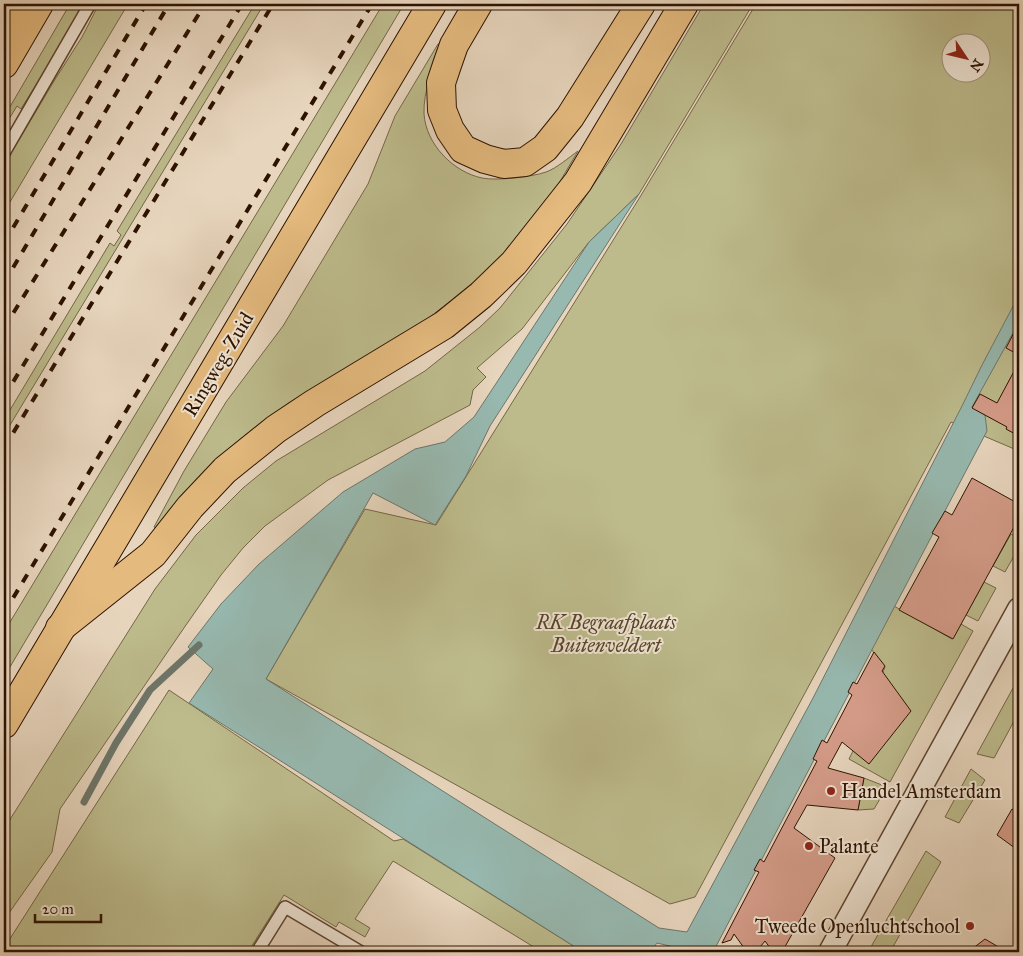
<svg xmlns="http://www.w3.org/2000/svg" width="1023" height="956" viewBox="0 0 1023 956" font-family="'IM FELL Great Primer',serif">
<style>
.green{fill:#bdbb8c;stroke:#756646;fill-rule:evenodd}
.water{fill:#97b9b0;stroke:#6d766a}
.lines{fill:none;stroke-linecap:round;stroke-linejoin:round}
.stream{stroke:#6d766a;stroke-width:7}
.building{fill:#d59c89;stroke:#2d1200}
.lane-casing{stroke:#5c432f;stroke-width:14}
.street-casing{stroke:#5c432f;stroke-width:25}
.highway-casing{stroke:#2d1200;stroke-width:30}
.lane{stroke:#efe4d4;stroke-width:11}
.street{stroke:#efe4d4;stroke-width:22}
.highway{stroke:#e4ba7e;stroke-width:28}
.rail{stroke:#2d1200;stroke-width:4;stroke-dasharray:9 9;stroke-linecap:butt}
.poi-dot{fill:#8f2418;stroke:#efe4d4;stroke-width:2}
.labels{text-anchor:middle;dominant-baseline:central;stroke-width:4;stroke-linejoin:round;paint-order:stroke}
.street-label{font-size:20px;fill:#2d1200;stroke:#efe4d4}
.park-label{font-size:20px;font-style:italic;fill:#58452a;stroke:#efe4d4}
.poi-label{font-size:20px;fill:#2d1200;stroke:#efe4d4;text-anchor:start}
</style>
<rect width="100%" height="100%" fill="#e7d5bd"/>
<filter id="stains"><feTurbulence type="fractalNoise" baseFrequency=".004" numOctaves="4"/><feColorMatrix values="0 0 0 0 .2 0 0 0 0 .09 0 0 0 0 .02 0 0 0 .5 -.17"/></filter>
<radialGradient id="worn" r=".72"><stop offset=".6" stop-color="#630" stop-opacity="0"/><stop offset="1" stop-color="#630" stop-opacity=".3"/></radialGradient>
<g class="green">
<polygon points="70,4 83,4 79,15 21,109 17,106 4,127 4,117"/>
<polygon points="99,4 128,4 4,212 4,165 54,81 82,37"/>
<polygon points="255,4 264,4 4,435 4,420 110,243 114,246 121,235 117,231"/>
<polygon points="383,4 404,4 4,677 4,632"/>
<polygon points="704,4 753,4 639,194 589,242 522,329 477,368 486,377 473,390 470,405 328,480 265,526 243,548 221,575 186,625 60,809 52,852 4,920 4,829 155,589 196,535 243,488 276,461 425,371 480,327 500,308 567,224 621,144"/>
<path d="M756,4H1019V451L951,422L695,897L670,904L266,679L365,509L436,525L640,197ZM950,42H980V72H950Z"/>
<path d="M438,44H441C434,66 423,91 424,114C426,144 453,172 482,178C496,181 532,177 546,172C557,168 568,158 578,151L549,200L494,269L419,325L290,402L259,424L231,447L207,469L156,528L154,527L184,471L226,402L283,326L368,184L395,116Z"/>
<polygon points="1011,534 1019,538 1019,547 1005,572 993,566"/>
<polygon points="984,582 996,588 978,621 966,615"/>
<polygon points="894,606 952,639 961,624 973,631 890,782 849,759 853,751 885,667 871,649"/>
<polygon points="1019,677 1019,712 994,758 977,754"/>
<polygon points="169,690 394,841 403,839 583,952 542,952 393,861 355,919 370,928 365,937 339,922 336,927 284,895 248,952 4,952 4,948"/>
<polygon points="971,769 985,780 959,823 945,817"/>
<polygon points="864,778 887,787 874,809 858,810"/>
<polygon points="926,851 941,862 890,952 868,952"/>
</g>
<polygon class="water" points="639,194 490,426 466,476 435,525 373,493 266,679 659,928 687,932 813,698 963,404 982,365 1019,295 1019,322 972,407 985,415 987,431 713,952 683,952 678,948 657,943 650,952 583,952 189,703 213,669 188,647 221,604 259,564 343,492 415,449 445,442 474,417 589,242"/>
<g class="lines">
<polyline class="stream" points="84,802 116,743 150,690 199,645"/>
</g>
<g class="building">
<polygon points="1019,323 1019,355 1006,348"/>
<polygon points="1019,362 1019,434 1018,433 1017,435 1006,429 1007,427 972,408 980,394 997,403"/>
<polygon points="972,478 1019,504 1019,518 953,639 899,610 939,537 932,533 945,511 952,515"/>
<polygon points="874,652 885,666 882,671 911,711 869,764 842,742 828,768 864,778 858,810 807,805 794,828 835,858 782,952 773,952 765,941 756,952 747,952 734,934 731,940 722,943 759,872 754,870 760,859 764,862 817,761 813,759 822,740 827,743 852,695 848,692 853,682 857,684"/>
<polygon points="1019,802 1019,851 997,835 1012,809 1014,810"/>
<polygon points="985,939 1007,952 968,952"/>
</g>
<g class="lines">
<g class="lane-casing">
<g id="lane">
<polyline points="4,153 90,4"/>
<polyline points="257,952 285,907 361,952"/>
</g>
</g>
<g class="street-casing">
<polyline id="street" points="830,952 1019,609"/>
</g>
<g class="highway-casing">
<g id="highway">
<polyline points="478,4 454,45 447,65 441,83 442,110 450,130 463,149 485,159 504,164 525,162 545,148 570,117 641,4"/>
<polyline points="4,15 9,4"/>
<polyline points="4,64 39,4"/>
<polyline points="60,628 153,554 190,507 225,470 276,429 315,403 444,325 481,295 514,263 578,182 684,4"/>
<polyline points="4,724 432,4"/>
</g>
</g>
<use href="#lane" class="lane"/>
<use href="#street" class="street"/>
<use href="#highway" class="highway"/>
<g class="rail">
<polyline points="4,243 146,4"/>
<polyline points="4,283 169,4"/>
<polyline points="4,328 205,4"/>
<polyline points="4,397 242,4"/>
<polyline points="4,448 273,4"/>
<polyline points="4,613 372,4"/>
</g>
</g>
<g class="poi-dot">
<circle cx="831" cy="791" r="5"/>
<circle cx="809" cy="846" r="5"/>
<circle cx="970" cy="926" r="5"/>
</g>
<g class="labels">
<g class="street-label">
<text transform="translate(218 364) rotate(-59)">Ringweg-Zuid</text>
</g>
<g class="park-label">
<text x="606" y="622">RK Begraafplaats<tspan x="606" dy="23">Buitenveldert</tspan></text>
</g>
<g class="poi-label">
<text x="841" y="791">Handel Amsterdam</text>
<text x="819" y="846">Palante</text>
<text x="960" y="926" text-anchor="end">Tweede Openluchtschool</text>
</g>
</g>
<rect width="1023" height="956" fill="none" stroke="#e7d5bd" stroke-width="20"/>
<rect x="5" y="5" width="1013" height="946" fill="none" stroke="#2d1200" stroke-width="2.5"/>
<rect x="10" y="10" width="1003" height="936" fill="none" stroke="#2d1200"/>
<g transform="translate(966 58) rotate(125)"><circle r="24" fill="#efe4d4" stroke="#a1907f"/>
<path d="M0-4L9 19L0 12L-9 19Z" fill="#8f2418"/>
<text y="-8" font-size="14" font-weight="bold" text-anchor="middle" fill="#2d1200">N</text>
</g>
<path d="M35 914v8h66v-8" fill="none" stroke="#2d1200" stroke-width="2.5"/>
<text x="42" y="914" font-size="15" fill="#2d1200" stroke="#efe4d4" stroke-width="4" paint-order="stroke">20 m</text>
<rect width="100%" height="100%" filter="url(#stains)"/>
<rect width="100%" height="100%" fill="url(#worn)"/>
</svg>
